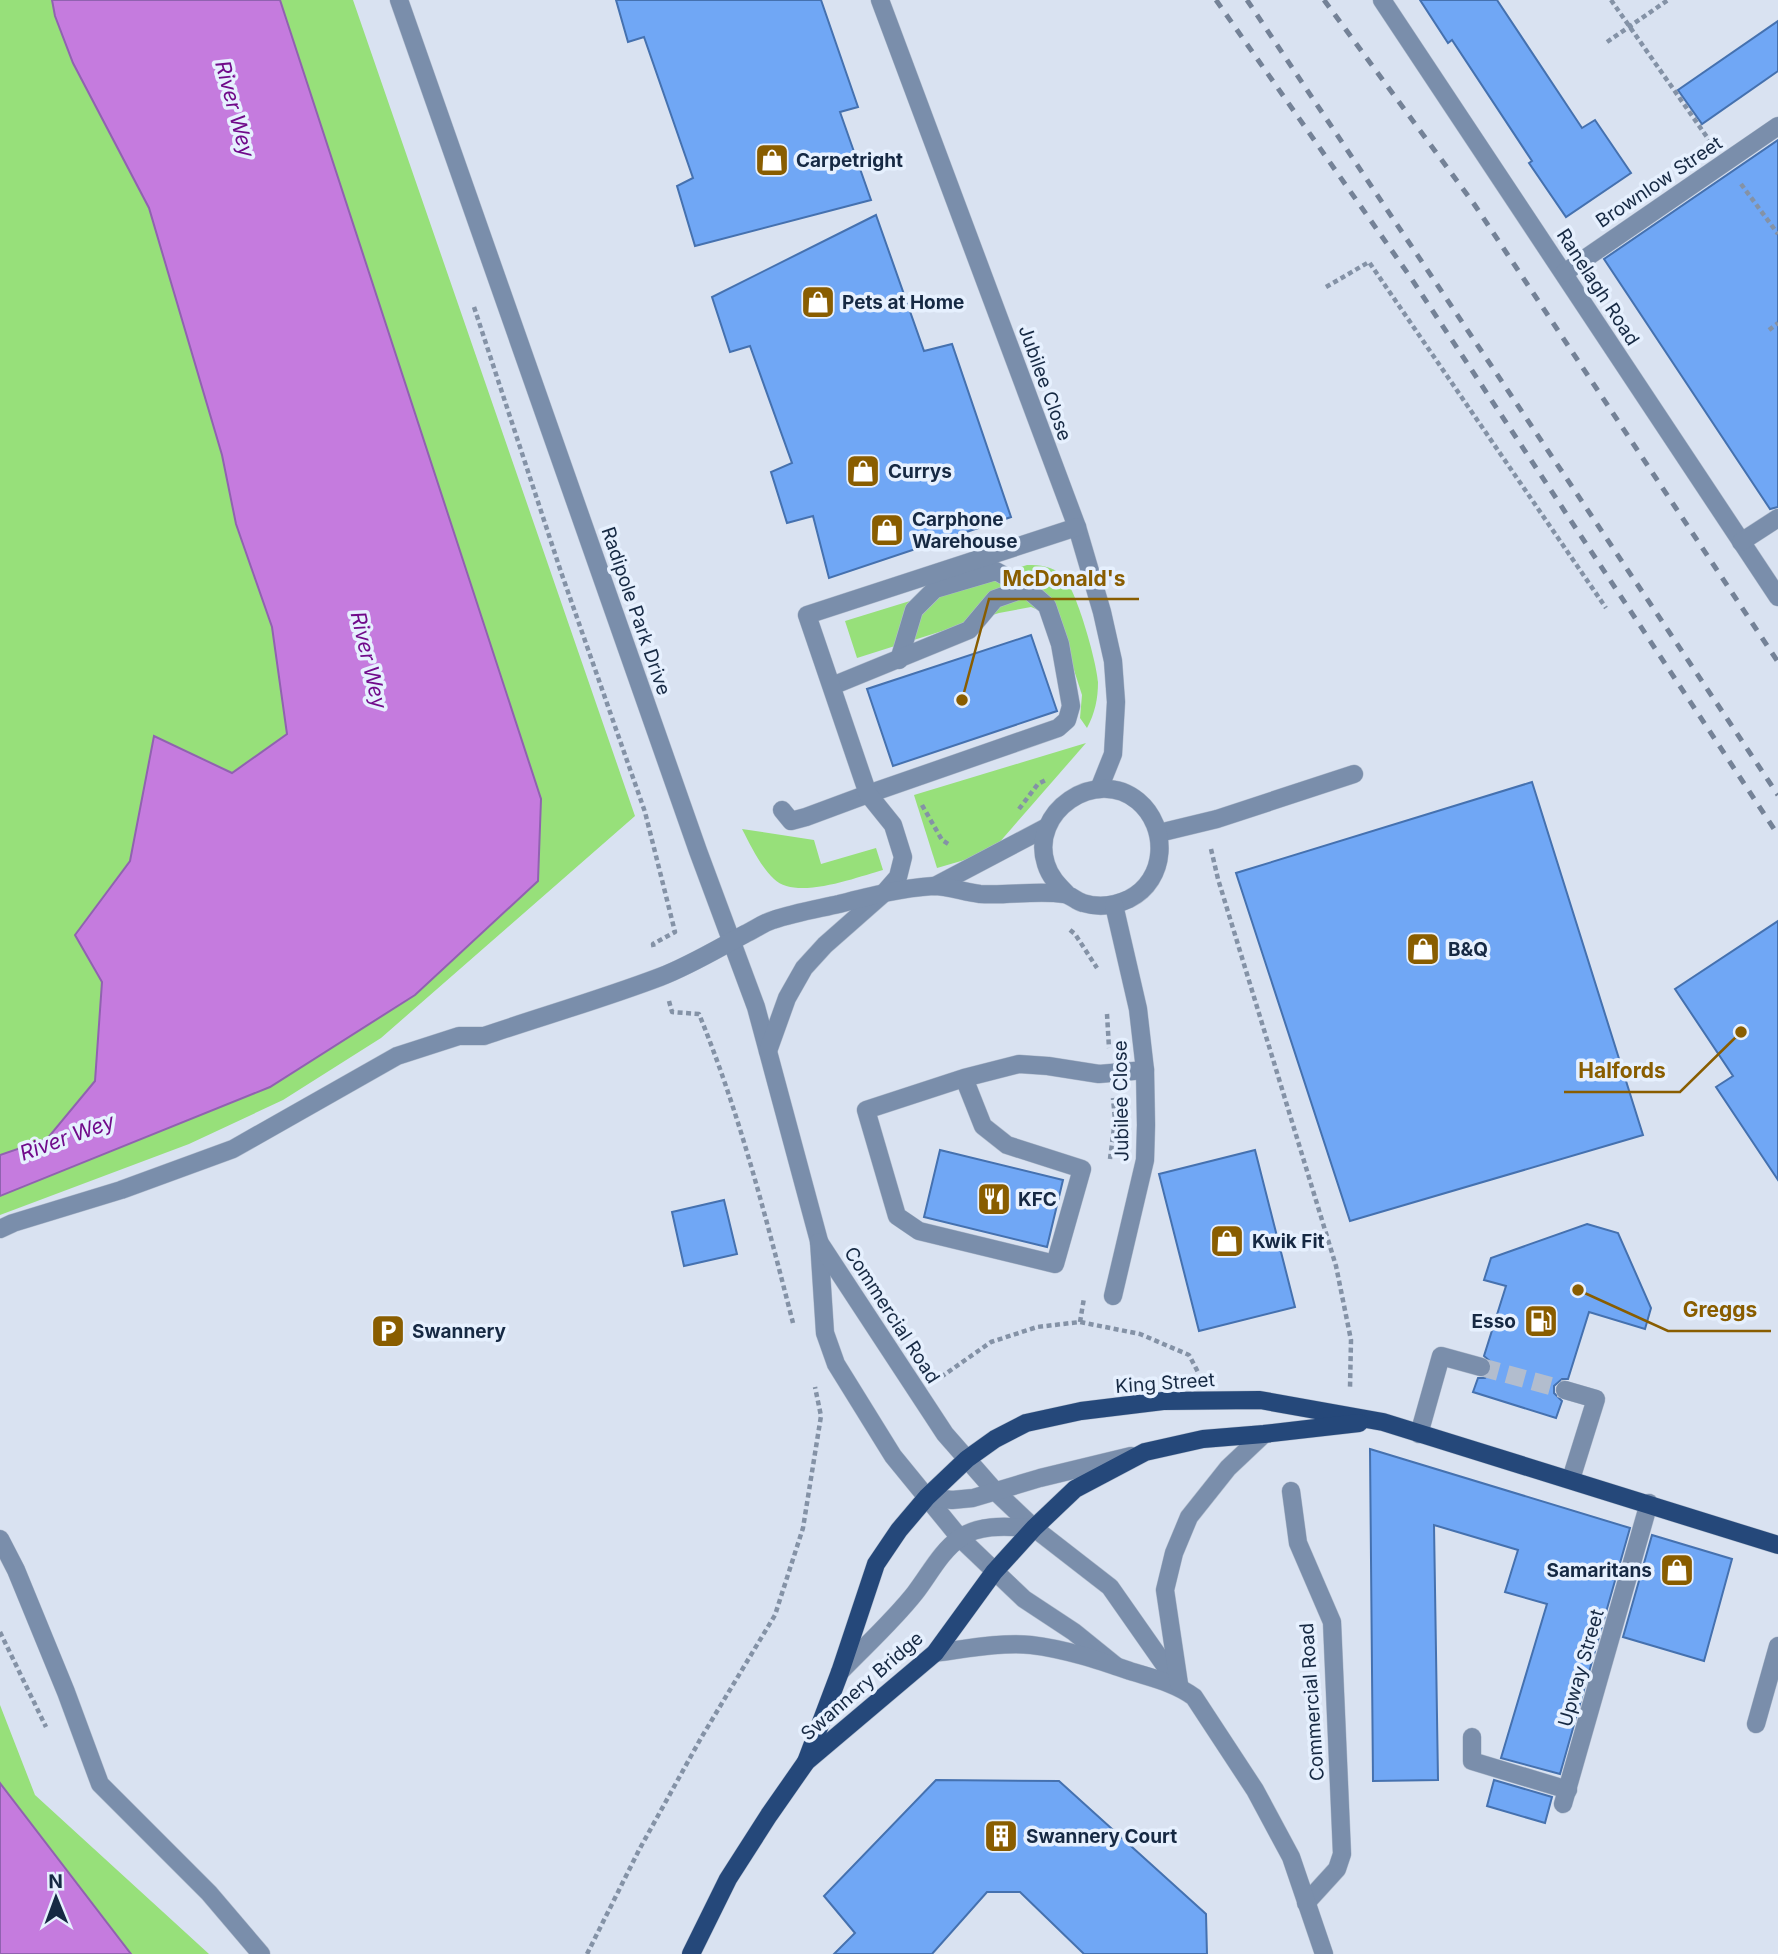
<svg xmlns="http://www.w3.org/2000/svg" width="1778" height="1954" viewBox="0 0 1778 1954" font-family="Inter,sans-serif">
<style>
.green{fill:#97e07a}
.water{fill:#c57bde;stroke:#9062b0;stroke-width:2}
.building{fill:#70a7f5;stroke:#4571af;stroke-width:2}
.lines{fill:none;stroke-linecap:round;stroke-linejoin:round}
.minor-tunnel{stroke:#b2bdce;stroke-width:18;stroke-dasharray:18 9;stroke-linecap:butt}
.minor-casing{stroke:#b2bdce;stroke-width:19}
.major-casing{stroke:#b2bdce;stroke-width:19}
.path{stroke:#8492a6;stroke-width:4.5;stroke-dasharray:5 3.5;stroke-linecap:butt}
.minor{stroke:#7a8eab;stroke-width:18}
.major{stroke:#25487a;stroke-width:18}
.rail{stroke:#748297;stroke-width:5;stroke-dasharray:9 9;stroke-linecap:butt}
.labels{text-anchor:middle;dominant-baseline:central;stroke-width:7;stroke-linejoin:round;paint-order:stroke}
.poi-label{font-size:19px;font-weight:bold;fill:#162943;stroke:#e6f0fe;text-anchor:start}
.street-label{font-size:19px;fill:#162943;stroke:#e6f0fe}
.water-label{font-size:21px;font-style:italic;fill:#700a8a;stroke:#e6f0fe}
.leader{fill:none;stroke:#895d00;stroke-width:2.5}
.callout-dot{fill:#895d00;stroke:#e6f0fe;stroke-width:2.5}
.callout-label{font-size:21px;text-anchor:middle;font-weight:bold;fill:#895d00;stroke:#e6f0fe;stroke-width:7;stroke-linejoin:round;paint-order:stroke}
</style>
<rect width="100%" height="100%" fill="#d9e2f1"/>
<g class="green">
<polygon points="0,0 52,0 55,16 73,63 149,208 222,455 236,524 272,627 287,734 232,773 154,737 130,861 75,935 102,982 95,1081 47,1139 0,1155"/>
<polygon points="280,0 353,0 635,816 381,1038 283,1100 189,1144 0,1215 0,1196 270,1087 415,995 538,881 541,799"/>
<path d="M1027,565C1040,565 1052,566 1062,575C1076,587 1097,663 1098,682C1098,699 1095,713 1087,728L1080,718L1082,695L1063,636L1048,614L1031,607L999,613L857,658L845,621Z"/>
<polygon points="1086,743 998,844 968,859 937,868 914,795"/>
<path d="M742,829L814,840L821,864L876,848L883,870C857,877 796,901 774,879C760,866 751,846 742,829Z"/>
<polygon points="0,1705 35,1795 209,1954 131,1954 0,1783"/>
</g>
<g class="water">
<polygon points="52,0 280,0 541,799 538,881 415,995 270,1087 0,1196 0,1155 47,1139 95,1081 102,982 75,935 130,861 154,736 232,773 287,734 272,627 236,524 222,455 149,208 73,63 55,16"/>
<polygon points="0,1783 131,1954 0,1954"/>
</g>
<g class="building">
<polygon points="616,0 821,0 858,107 840,112 871,200 695,246 677,186 693,178 644,37 628,42"/>
<polygon points="1420,0 1497,0 1582,128 1595,120 1631,173 1566,217 1529,163 1532,161 1452,40 1448,43"/>
<polygon points="1778,21 1778,71 1702,124 1678,90"/>
<polygon points="1778,140 1778,507 1770,509 1604,259"/>
<polygon points="876,215 924,351 952,344 1011,517 829,578 813,516 787,523 771,472 792,463 750,346 730,352 712,297"/>
<polygon points="1031,635 1057,711 893,766 867,689"/>
<polygon points="1532,782 1643,1135 1350,1221 1236,873"/>
<polygon points="1778,921 1778,1180 1716,1087 1733,1076 1675,989"/>
<polygon points="940,1150 1063,1180 1047,1247 924,1217"/>
<polygon points="1255,1150 1295,1307 1199,1331 1159,1174"/>
<polygon points="724,1200 737,1254 684,1266 672,1212"/>
<polygon points="1587,1224 1618,1233 1651,1308 1645,1329 1589,1312 1568,1379 1562,1379 1554,1386 1554,1393 1562,1401 1556,1418 1473,1392 1478,1378 1485,1378 1492,1371 1492,1363 1484,1356 1506,1286 1484,1280 1491,1258"/>
<polygon points="1370,1449 1630,1528 1560,1774 1501,1758 1547,1604 1505,1592 1518,1550 1434,1525 1438,1780 1373,1781"/>
<polygon points="1652,1535 1732,1559 1704,1661 1623,1637"/>
<polygon points="936,1780 1059,1781 1206,1914 1207,1954 1084,1954 1020,1892 987,1892 932,1954 834,1954 855,1933 824,1896"/>
<polygon points="1494,1780 1552,1797 1545,1823 1487,1806"/>
</g>
<g class="lines">
<polyline class="minor-tunnel" points="1481,1367 1565,1390"/>
<g class="minor-casing">
<g id="minor">
<polyline points="399,0 698,851 756,1007 819,1241 825,1333 836,1364 893,1456 960,1538 1024,1599 1074,1632 1116,1666"/>
<polyline points="880,0 1077,527 1102,612 1113,661 1116,702 1113,754 1099,789"/>
<polyline points="1382,0 1778,597"/>
<polyline points="1564,273 1778,126"/>
<polyline points="1741,542 1778,518"/>
<polyline points="899,660 914,610 935,589 996,571 1026,588"/>
<polyline points="782,810 791,821 806,817 868,794 1058,728 1067,720 1071,706 1060,644 1047,606 1026,588 995,599 969,630 832,686"/>
<polyline points="1159,833 1217,819 1354,774"/>
<polyline points="935,886 1047,827"/>
<polyline points="768,1051 787,998 804,968 825,945 884,893 898,877 903,857 893,825 868,794 807,615 1077,527"/>
<polyline points="964,1078 983,1126 1007,1145 1082,1169 1055,1264 919,1231 897,1216 866,1110 964,1078 1019,1064 1048,1066 1099,1074 1145,1070"/>
<path d="M0,1229L13,1223L121,1190L233,1149L397,1056L459,1036H484C543,1016 602,999 660,977C689,966 717,949 745,934C754,930 763,923 773,920C794,913 817,909 839,904C870,896 901,888 933,886C948,886 964,892 980,894C1007,896 1036,890 1064,894C1071,895 1076,901 1083,903C1099,908 1114,906 1129,899C1167,880 1169,827 1138,801C1096,766 1029,812 1046,864C1050,877 1058,885 1067,894"/>
<polyline points="819,1242 945,1434 995,1491 1034,1528 1110,1587 1180,1687"/>
<polyline points="1113,1296 1145,1160 1146,1125 1145,1070 1138,1009 1114,905"/>
<polyline points="1565,1390 1596,1399 1571,1479"/>
<polyline points="1419,1434 1441,1356 1481,1367"/>
<polyline points="1291,1491 1298,1543 1332,1622 1342,1854 1337,1869 1306,1903"/>
<polyline points="927,1497 952,1500 973,1498 1040,1478 1131,1456"/>
<polyline points="0,1539 16,1570 66,1692 100,1784 209,1893 261,1954"/>
<path d="M935,1653C966,1649 1000,1642 1031,1645C1065,1649 1098,1660 1130,1671C1152,1678 1175,1683 1194,1697L1255,1790L1291,1857L1324,1954"/>
<path d="M840,1672C865,1646 893,1621 915,1593C929,1575 941,1551 960,1538C981,1523 1010,1527 1034,1528"/>
<polyline points="1179,1684 1165,1590 1174,1553 1189,1517 1228,1468 1264,1434"/>
<polyline points="1756,1724 1778,1646"/>
<polyline points="1472,1737 1472,1761 1568,1790"/>
<polyline points="1563,1804 1649,1503"/>
</g>
</g>
<g class="major-casing">
<g id="major">
<polyline points="806,1762 840,1672 876,1564 899,1530 927,1497 967,1459 995,1439 1026,1423 1081,1411 1163,1401 1260,1400 1383,1422 1778,1545"/>
<polyline points="691,1954 728,1879 769,1815 806,1762 935,1653 994,1572 1034,1528 1075,1489 1145,1452 1203,1439 1264,1434 1359,1423"/>
</g>
</g>
<g class="path">
<polyline points="1611,0 1709,140"/>
<polyline points="1607,42 1668,0"/>
<polyline points="1741,184 1778,234"/>
<polyline points="1326,287 1369,262 1606,608"/>
<polyline points="474,307 561,572 645,812 675,932 653,944 654,949"/>
<polyline points="1769,330 1778,323"/>
<polyline points="922,805 942,840 950,845"/>
<polyline points="1019,809 1038,784 1046,780"/>
<polyline points="1211,849 1218,879 1336,1266 1351,1340 1350,1388"/>
<polyline points="1070,930 1075,934 1097,968"/>
<path d="M669,1001L672,1012L699,1014C740,1114 766,1218 793,1323"/>
<polyline points="1107,1014 1109,1048"/>
<polyline points="1110,1159 1115,1120 1113,1098"/>
<polyline points="1080,1322 1084,1298"/>
<polyline points="941,1377 991,1342 1037,1327 1080,1322 1140,1334 1189,1355 1199,1374"/>
<polyline points="0,1632 46,1727"/>
<polyline points="587,1954 639,1850 701,1738 775,1615 803,1528 821,1416 815,1387"/>
</g>
<use href="#minor" class="minor"/>
<use href="#major" class="major"/>
<g class="rail">
<polyline points="1216,0 1411,278 1778,835"/>
<polyline points="1247,0 1778,795"/>
<polyline points="1324,0 1474,204 1778,662"/>
</g>
</g>
<defs>
<g id="shop-square" transform="scale(1.75)"><rect x="-9" y="-9" width="18" height="18" rx="4" fill="#895d00" stroke="#e6f0fe"/><path d="M-5-2.5h2.3a2.7 3.5 0 0 1 5.4 0H5L5.5 6h-11ZM-1.5-2.5h3a1.5 2.3 0 0 0-3 0Z" fill="#fff"/></g>
<g id="restaurant-square" transform="scale(1.75)"><rect x="-9" y="-9" width="18" height="18" rx="4" fill="#895d00" stroke="#e6f0fe"/><path d="M-5-6h1v4h1v-4h1v4h1v-4h1v5L-1.5 .5V6h-2V.5L-5-1ZM5-6V6H3V1.5H1.5Q1.5-4 5-6Z" fill="#fff"/></g>
<g id="fuel-square" transform="scale(1.75)"><rect x="-9" y="-9" width="18" height="18" rx="4" fill="#895d00" stroke="#e6f0fe"/><path d="M-5.5-6h7V0h2V4h1.3V-2.5L3-4.5l.8-.8L6-3V5H2.5V1h-1V6h-7ZM-4.2-4.7v3.2H.2V-4.7Z" fill="#fff"/></g>
<g id="parking-square" transform="scale(1.75)"><rect x="-9" y="-9" width="18" height="18" rx="4" fill="#895d00" stroke="#e6f0fe"/><path d="M-3.5-5.5H1a3.5 3.5 0 0 1 0 7H-1V5.5H-3.5ZM-1-3.4V-.6H.8a1.4 1.4 0 0 0 0-2.8Z" fill="#fff"/></g>
<g id="building-square" transform="scale(1.75)"><rect x="-9" y="-9" width="18" height="18" rx="4" fill="#895d00" stroke="#e6f0fe"/><path d="M-4-6H4V6H1V3H-1V6H-4ZM-2.5-4.3h1.7v1.8h-1.7ZM.8-4.3h1.7v1.8H.8ZM-2.5-1h1.7V.8h-1.7ZM.8-1h1.7V.8H.8Z" fill="#fff"/></g>
</defs>
<g fill-rule="evenodd">
<use href="#shop-square" x="772" y="160"/>
<use href="#shop-square" x="818" y="302"/>
<use href="#shop-square" x="863" y="471"/>
<use href="#shop-square" x="887" y="530"/>
<use href="#shop-square" x="1423" y="949"/>
<use href="#restaurant-square" x="994" y="1199"/>
<use href="#shop-square" x="1227" y="1241"/>
<use href="#fuel-square" x="1541" y="1321"/>
<use href="#parking-square" x="388" y="1331"/>
<use href="#shop-square" x="1677" y="1570"/>
<use href="#building-square" x="1001" y="1836"/>
</g>
<g class="labels">
<g class="poi-label">
<text x="796" y="160">Carpetright</text>
<text x="842" y="302">Pets at Home</text>
<text x="888" y="471">Currys</text>
<text x="912" y="519">Carphone<tspan x="912" dy="22">Warehouse</tspan></text>
<text x="1448" y="949">B&amp;Q</text>
<text x="1018" y="1199">KFC</text>
<text x="1252" y="1241">Kwik Fit</text>
<text x="1516" y="1321" text-anchor="end">Esso</text>
<text x="412" y="1331">Swannery</text>
<text x="1652" y="1570" text-anchor="end">Samaritans</text>
<text x="1026" y="1836">Swannery Court</text>
</g>
<g class="street-label">
<text transform="translate(1659 182) rotate(-34)">Brownlow Street</text>
<text transform="translate(1598 287) rotate(57)">Ranelagh Road</text>
<text transform="translate(1045 383) rotate(70)">Jubilee Close</text>
<text transform="translate(636 611) rotate(71)">Radipole Park Drive</text>
<text transform="translate(1121 1101) rotate(-91)">Jubilee Close</text>
<text transform="translate(892 1315) rotate(57)">Commercial Road</text>
<text transform="translate(1165 1383) rotate(-4)">King Street</text>
<text transform="translate(1581 1668) rotate(-74)">Upway Street</text>
<text transform="translate(862 1686) rotate(-41)">Swannery Bridge</text>
<text transform="translate(1312 1702) rotate(-94)">Commercial Road</text>
</g>
<g class="water-label">
<text transform="translate(235 109) rotate(75)">River Wey</text>
<text transform="translate(369 660) rotate(77)">River Wey</text>
<text transform="translate(67 1137) rotate(-20)">River Wey</text>
</g>
</g>
<path class="leader" d="M962 700L989 599H1139M1741 1032L1680 1092H1564M1578 1290L1668 1331H1771"/>
<g class="callout-dot">
<circle cx="962" cy="700" r="7"/>
<circle cx="1741" cy="1032" r="7"/>
<circle cx="1578" cy="1290" r="7"/>
</g>
<g class="callout-label">
<text x="1064" y="586">McDonald's</text>
<text x="1622" y="1078">Halfords</text>
<text x="1720" y="1317">Greggs</text>
</g>
<g transform="translate(56 1898) rotate(359)" stroke="#e6f0fe" stroke-width="5" paint-order="stroke">
<path d="M0-5L12 26L0 18L-12 26Z" fill="#162943"/>
<text y="-10" font-size="19" font-weight="bold" text-anchor="middle" fill="#162943">N</text>
</g>
</svg>
